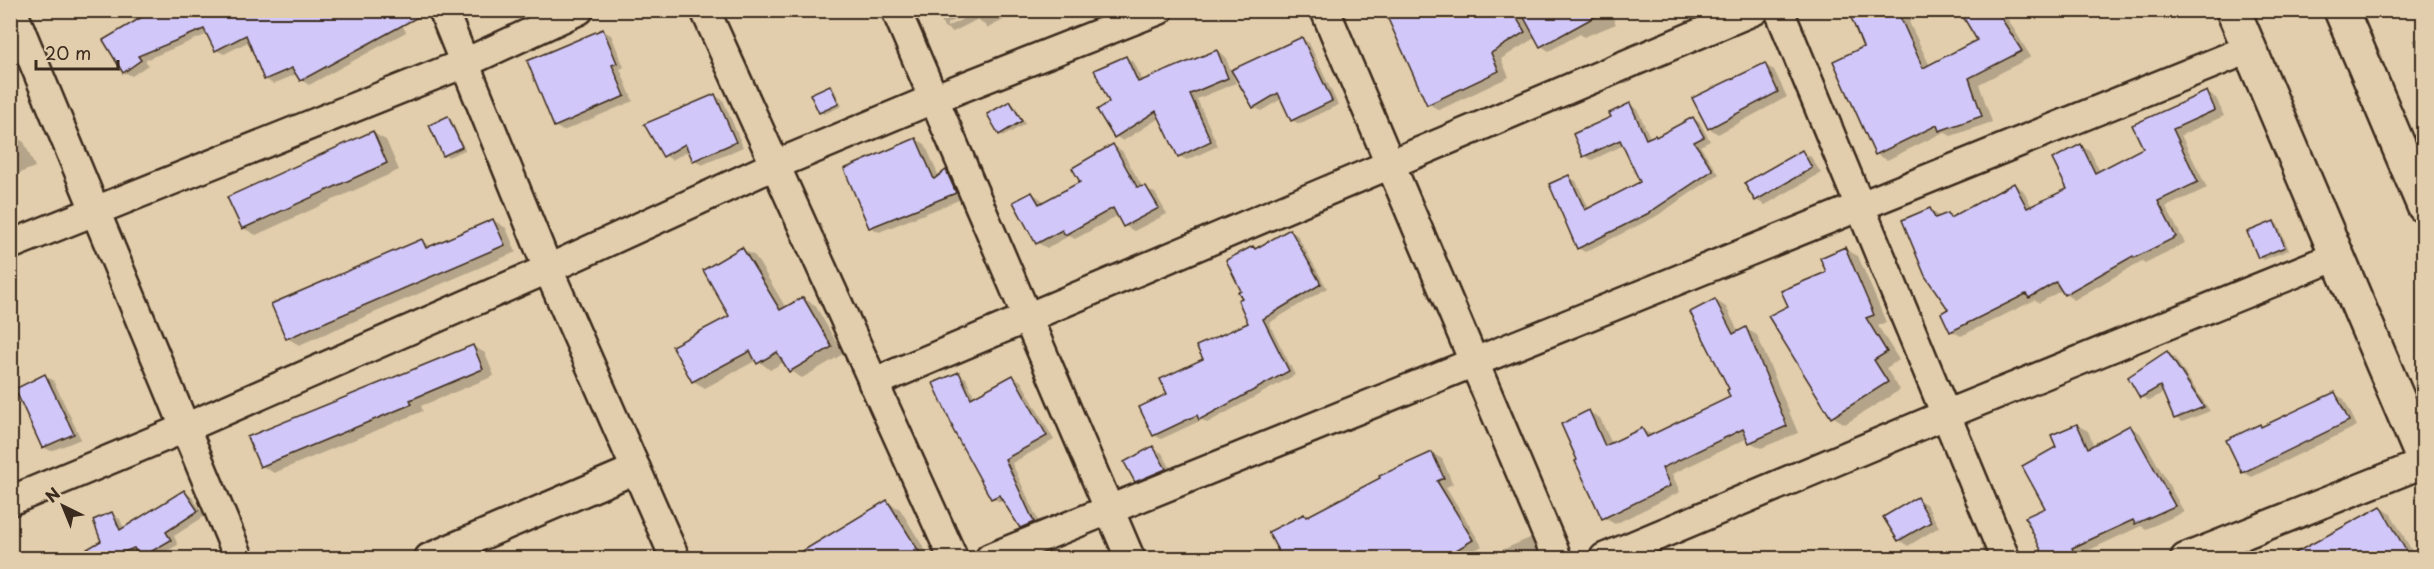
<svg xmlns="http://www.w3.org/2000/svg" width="2434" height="569" viewBox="0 0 2434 569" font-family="'Playpen Sans',sans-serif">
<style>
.shadow{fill:#0003}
.building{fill:#d1c7f9;stroke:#3b2a1e;stroke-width:1.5}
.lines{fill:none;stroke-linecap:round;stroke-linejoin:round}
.minor-casing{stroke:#3b2a1e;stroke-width:33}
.tertiary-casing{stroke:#3b2a1e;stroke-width:38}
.minor{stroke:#e2ceac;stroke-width:28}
.tertiary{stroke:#e2ceac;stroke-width:33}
</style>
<rect width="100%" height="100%" fill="#e2ceac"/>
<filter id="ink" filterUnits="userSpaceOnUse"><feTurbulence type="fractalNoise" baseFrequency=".0167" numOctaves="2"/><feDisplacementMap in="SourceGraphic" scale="12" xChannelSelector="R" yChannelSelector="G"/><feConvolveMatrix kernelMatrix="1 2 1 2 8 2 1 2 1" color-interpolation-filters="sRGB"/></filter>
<g filter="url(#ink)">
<g class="shadow">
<polygon points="131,10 394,10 406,32 309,85 301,80 297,74 273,84 265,79 250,41 224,54 216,50 208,34 145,60 148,65 132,76 124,72 136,23"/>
<polygon points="936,10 974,10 947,24 947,27 980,10 1021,11 988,28 978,19 953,32 944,27"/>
<polygon points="1470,10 1518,10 1523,18 1536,10 1631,10 1613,18 1616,24 1584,37 1580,34 1549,51 1541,46 1536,37 1501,59 1509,77 1439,110 1429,104"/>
<polygon points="1849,10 1929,10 1909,22 1930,66 1979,41 1972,10 2002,10 2031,57 1979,84 1992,122 1951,136 1944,132 1887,160 1876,154 1865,48"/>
<polygon points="2144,10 2176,10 2155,20 2146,15"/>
<polygon points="603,31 611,35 624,67 620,69 633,101 563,131 555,126"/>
<polygon points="2424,36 2424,67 2413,40"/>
<polygon points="1302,39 1309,43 1338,105 1299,124 1292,120 1283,98 1261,111 1254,107 1233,72 1232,73 1236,83 1197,99 1218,146 1187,160 1179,156 1161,117 1123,141 1115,136 1111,103 1126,57 1134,62 1143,82 1217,51 1225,56 1231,72"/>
<polygon points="1765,65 1774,70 1787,97 1718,134 1709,128"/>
<polygon points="830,87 834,89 842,106 824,114 820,112"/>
<polygon points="2207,93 2216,98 2224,116 2181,135 2207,188 2166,207 2185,243 2145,263 2142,261 2074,300 2065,294 2062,290 2039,303 2035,300 1961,336 1951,331 1951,310 1930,209 1941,218 1948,215 1954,218 2014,184 2023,190 2032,207 2069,189 2081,146 2090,151 2100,172 2145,149"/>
<polygon points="715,96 723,100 743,147 702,165 694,160 690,150 672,160 664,155"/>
<polygon points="1010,103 1015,106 1025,124 1004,136 1000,134"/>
<polygon points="1630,105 1637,109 1651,139 1657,138 1693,118 1700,123 1710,141 1700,146 1719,174 1655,217 1585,252 1578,248 1569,177 1576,181 1589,209 1642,182 1624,145 1592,160 1585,156 1613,117"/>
<polygon points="448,118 452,121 465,150 448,157 444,155"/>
<polygon points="373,133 386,140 399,170 256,235 243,228"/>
<polygon points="17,138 24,142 35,167 10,177 10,141"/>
<polygon points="916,139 925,144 939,177 946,172 955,177 964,198 879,232 870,227"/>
<polygon points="1113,145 1122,151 1143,188 1155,193 1167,214 1134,231 1125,226 1119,215 1075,239 1069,236 1047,248 1038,243 1032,193 1041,199 1044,204 1082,183"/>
<polygon points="1802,152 1811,157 1821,173 1765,205 1756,200"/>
<polygon points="493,220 506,228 516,252 299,345 287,338 422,241 432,247"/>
<polygon points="2274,222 2278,225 2289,250 2263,260 2259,257"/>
<polygon points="1290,231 1297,235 1327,288 1269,323 1295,375 1207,423 1202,420 1161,439 1154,435 1169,395 1204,360 1250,324 1243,291 1253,247 1257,249"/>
<polygon points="742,249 755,256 786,308 803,298 815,305 843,354 802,378 790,371 784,362 770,370 757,360 705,388 693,381 731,316"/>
<polygon points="1845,249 1858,256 1886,322 1878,326 1899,360 1886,368 1900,390 1845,424 1832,416 1790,307 1828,273"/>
<polygon points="1715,300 1726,307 1739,333 1746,329 1757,335 1798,433 1761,448 1750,442 1748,438 1672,474 1680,492 1615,524 1604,518 1579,460 1589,412 1600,418 1612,444 1642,430 1653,435 1731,398"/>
<polygon points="473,346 485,353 494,376 421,406 423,411 274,473 262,466 249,438"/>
<polygon points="2167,353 2174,357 2210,411 2182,422 2175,418 2164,392 2149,401 2142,397 2130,378"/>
<polygon points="958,373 966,378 975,398 1013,376 1021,381 1054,440 1012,463 1041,527 1029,532 1021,527 1004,500 1000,502 992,498"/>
<polygon points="45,376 53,380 81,439 51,451 43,447"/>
<polygon points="2335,394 2344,399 2357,426 2252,477 2243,472 2260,426 2263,428"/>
<polygon points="2077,425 2088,431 2094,446 2130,427 2140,433 2184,512 2146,529 2141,526 2081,554 2083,558 2046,558 2027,518 2047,509 2058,447"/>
<polygon points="1153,448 1162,453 1174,474 1145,486 1136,481"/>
<polygon points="1432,453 1442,459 1453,484 1446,487 1482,546 1462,558 1284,558 1270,533 1304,515 1308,517"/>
<polygon points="184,492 192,497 205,516 174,536 178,545 154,558 144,558 139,554 127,558 75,558 103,542 112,514 120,519 124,529"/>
<polygon points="1917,499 1926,504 1939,527 1908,546 1899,540"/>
<polygon points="887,502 900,509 930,558 835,558 824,540"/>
<polygon points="2381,507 2391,514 2416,558 2317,558 2310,547"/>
<polygon points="1530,538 1539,543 1545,558 1506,558 1502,550"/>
<polygon points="1857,551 1866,558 1839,558"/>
</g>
<g class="building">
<polygon points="154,10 427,10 427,12 300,81 292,68 264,80 246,35 215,51 204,29 138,56 141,60 123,73 103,40"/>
<polygon points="1384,10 1512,10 1525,32 1491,53 1499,71 1427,105"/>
<polygon points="1520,10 1607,10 1540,47"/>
<polygon points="1848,10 1897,10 1923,68 1977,40 1959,10 1996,10 2022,51 1969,78 1982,116 1939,131 1937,125 1875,155 1833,61 1863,47"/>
<polygon points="603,29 617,63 612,65 625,96 554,127 527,61"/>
<polygon points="1302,37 1332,101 1291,121 1278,93 1253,108 1231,70"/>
<polygon points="1217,50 1228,78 1190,94 1211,141 1178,157 1156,111 1114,138 1097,110 1109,102 1094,70 1126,56 1138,82"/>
<polygon points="1765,63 1778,92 1708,129 1692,98"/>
<polygon points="830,85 839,104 819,113 810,94"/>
<polygon points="2207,91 2215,110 2173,129 2198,182 2158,201 2176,237 2134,258 2133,256 2064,295 2056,282 2029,298 2026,294 1950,332 1941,313 1948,309 1925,276 1902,220 1930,208 1935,218 1948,213 1950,218 2014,183 2027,208 2067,189 2052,159 2081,144 2095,173 2143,148 2132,125"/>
<polygon points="715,94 736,142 693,161 685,144 663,157 644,124"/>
<polygon points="1010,101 1022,121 999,135 987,114"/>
<polygon points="1630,103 1646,139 1655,135 1656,137 1693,117 1704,137 1694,142 1713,170 1647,214 1577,249 1549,184 1569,175 1585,210 1640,182 1620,140 1583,157 1573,134 1611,117 1609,113"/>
<polygon points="448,116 462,147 443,156 429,125"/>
<polygon points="373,131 387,163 242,229 227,197"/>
<polygon points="916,138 934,179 946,170 956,193 869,228 844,169"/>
<polygon points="1113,144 1137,187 1146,186 1159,208 1123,227 1113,208 1065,235 1062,230 1036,244 1013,202 1032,192 1039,204 1080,182 1072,168"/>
<polygon points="1802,150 1812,168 1755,201 1744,183"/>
<polygon points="493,219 505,245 286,339 271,304 422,239 426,248"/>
<polygon points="2274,221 2285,247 2258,258 2247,232"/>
<polygon points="1290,229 1321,284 1263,319 1289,371 1199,420 1197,415 1153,436 1139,407 1167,394 1160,379 1203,359 1196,346 1248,323 1238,300 1242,298 1238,292 1241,291 1226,260 1253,246 1255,249"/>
<polygon points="742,247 780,310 803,297 832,347 789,372 777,352 757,364 750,351 692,382 672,346 729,316 703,270"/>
<polygon points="1845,247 1874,315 1866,318 1887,352 1874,360 1888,382 1831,418 1768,316 1788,306 1781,291 1826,272 1820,258"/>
<polygon points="1715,299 1733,334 1746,327 1787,426 1749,443 1743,429 1662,468 1670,486 1602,519 1575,461 1577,460 1561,424 1589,410 1605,446 1642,428 1647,437 1730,397 1727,390 1729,389 1690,312"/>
<polygon points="473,345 483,369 410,400 412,404 260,467 247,437"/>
<polygon points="2167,351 2204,407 2174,419 2160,386 2140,398 2128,377"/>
<polygon points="959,372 971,398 1013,375 1047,436 1005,459 1034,522 1020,528 999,495 991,499 952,428 953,427 933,383"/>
<polygon points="45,374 74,434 42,448 15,389"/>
<polygon points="2335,392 2349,421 2242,473 2226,440 2260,424 2261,427"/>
<polygon points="2077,424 2088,448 2130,425 2175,506 2135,524 2133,520 2072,548 2076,558 2045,558 2025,517 2045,508 2022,466 2056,447 2051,435"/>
<polygon points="1153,446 1166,469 1135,482 1124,462"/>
<polygon points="1432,452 1444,478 1437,481 1473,540 1443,558 1282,558 1268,532 1304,514 1306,517 1380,478 1379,476"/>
<polygon points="184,490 198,511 166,532 171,540 140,558 134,548 109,558 72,558 101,541 93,520 112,512 120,530"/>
<polygon points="1917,497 1931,522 1898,541 1883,517"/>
<polygon points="887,500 923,558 791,558"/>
<polygon points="2381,506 2410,558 2286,558"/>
</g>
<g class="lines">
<g class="minor-casing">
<g id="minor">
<polyline points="12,10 239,558"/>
<polyline points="443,10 548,269 675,558"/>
<polyline points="705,10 953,558"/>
<polyline points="896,10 1130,558"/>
<polyline points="1325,10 1557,558"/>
<polyline points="1779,10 2005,558"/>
<polyline points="10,245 465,63 579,10"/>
<polyline points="873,383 1755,10"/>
<polyline points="10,501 185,428 548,269 775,165 933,99 1159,10"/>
<polyline points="429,558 636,469"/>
<polyline points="990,558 2249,49"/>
<polyline points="1604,558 1945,415 2337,256"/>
<polyline points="2185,558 2424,463"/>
</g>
</g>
<g class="tertiary-casing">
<g id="tertiary">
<polyline points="2233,10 2424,461"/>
<polyline points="2341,10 2424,206"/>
</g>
</g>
<use href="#minor" class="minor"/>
<use href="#tertiary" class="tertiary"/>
</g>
</g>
<rect width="2434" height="569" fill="none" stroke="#e2ceac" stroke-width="36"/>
<rect x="18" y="18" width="2398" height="533" fill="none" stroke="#3b2a1e" stroke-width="2" filter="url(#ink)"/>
<g transform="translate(63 506) rotate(317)" stroke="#e2ceac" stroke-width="4.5" paint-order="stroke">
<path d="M0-4.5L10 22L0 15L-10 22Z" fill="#3b2a1e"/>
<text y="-9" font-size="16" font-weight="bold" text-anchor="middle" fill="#3b2a1e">N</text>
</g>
<path d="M36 60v9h82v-9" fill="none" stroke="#3b2a1e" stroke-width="3"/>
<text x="45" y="60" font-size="18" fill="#3b2a1e" stroke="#e2ceac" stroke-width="4.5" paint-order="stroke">20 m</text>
</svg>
